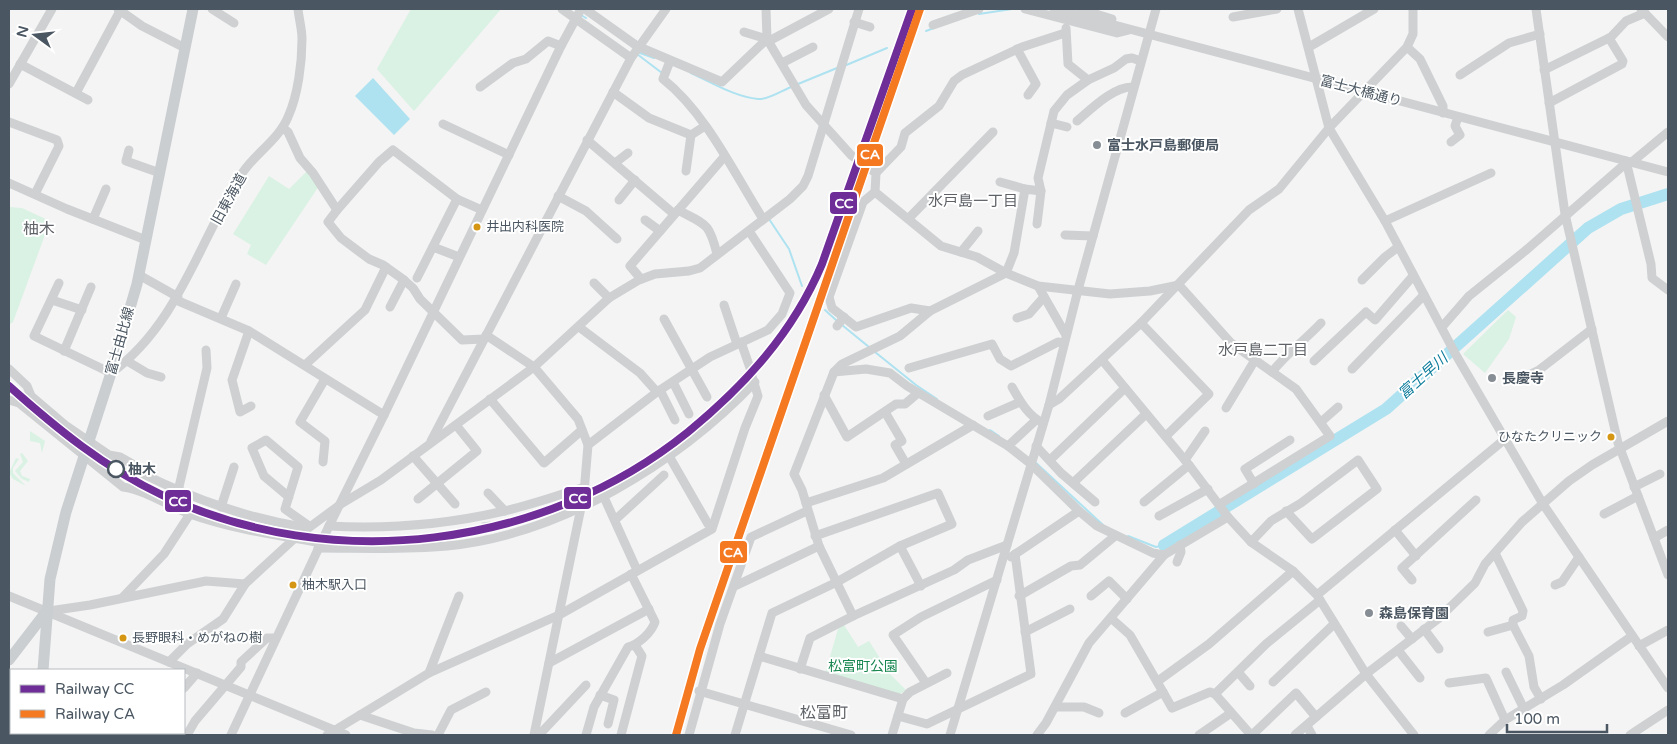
<svg xmlns="http://www.w3.org/2000/svg" width="1677" height="744" viewBox="0 0 1677 744" font-family="'Varela Round','Noto Sans JP',sans-serif">
<style>
.green{fill:#d9f2e3}
.water{fill:#aee2f0}
.lines{fill:none;stroke-linecap:round;stroke-linejoin:round}
.stream{stroke:#aee2f0;stroke-width:2}
.river{stroke:#aee2f0;stroke-width:12}
.minor-tunnel{stroke:#d2d4d7;stroke-width:9;stroke-dasharray:9 4.5;stroke-linecap:butt}
.minor{stroke:#ced0d2;stroke-width:9}
.major{stroke:#caced1;stroke-width:11}
.rail-1-casing{stroke:#fff;stroke-width:11}
.rail-2-casing{stroke:#fff;stroke-width:11}
.rail-1{stroke:#6f2d98;stroke-width:8}
.rail-2{stroke:#f47921;stroke-width:8}
.poi-dot{fill:#868d94;stroke:#fff;stroke-width:2}
.bus-dot{fill:#d49613;stroke:#fff;stroke-width:2}
.stop-dot{fill:#fff;stroke:#4a5661;stroke-width:2.5}
.labels{text-anchor:middle;dominant-baseline:central;stroke-width:4;stroke-linejoin:round;paint-order:stroke}
.bus-label{font-size:13px;fill:#4a5661;stroke:#fff;text-anchor:start}
.street-label{font-size:14px;fill:#4a5661;stroke:#fff}
.poi-label{font-size:14px;font-weight:bold;fill:#4a5661;stroke:#fff;text-anchor:start}
.stop-label{font-size:14px;font-weight:bold;fill:#4a5661;stroke:#fff;text-anchor:start}
.park-label{font-size:14px;fill:#17864f;stroke:#fff}
.neighbourhood-label{font-size:15px;fill:#5f6368;stroke:#fff}
.water-label{font-size:15px;font-style:italic;fill:#0c7c9b;stroke:#fff}
.quarter-label{font-size:16px;fill:#5f6368;stroke:#fff}
.line-badge{stroke:#fff;stroke-width:2}
.badge-label{font-size:14px;text-anchor:middle;font-weight:bold;fill:#fff}
</style>
<rect width="100%" height="100%" fill="#f4f4f4"/>
<g class="green">
<polygon points="411,9 501,9 414,111 377,69"/>
<polygon points="307,171 319,186 266,265 247,254 251,245 233,234 269,176 289,189"/>
<polygon points="9,207 22,208 50,221 13,322 9,325"/>
<polygon points="1508,310 1516,317 1509,339 1485,373 1463,354"/>
<polygon points="30,431 45,441 42,453 40,443 30,441"/>
<polygon points="22,453 28,461 20,471 22,476 30,479 29,482 22,479 15,471 23,462 20,454"/>
<polygon points="16,458 19,459 13,468 13,473 26,486 13,479 9,473"/>
<polygon points="844,625 858,647 869,641 890,674 906,690 898,695 825,674 838,629"/>
</g>
<polygon class="water" points="373,78 410,119 394,135 355,96"/>
<g class="lines">
<g class="stream">
<polyline points="979,14 1012,9"/>
<polyline points="581,15 586,18"/>
<polyline points="926,31 934,28"/>
<polyline points="640,53 654,58"/>
<polyline points="637,54 662,73"/>
<polyline points="844,66 887,48"/>
<path d="M691,73C711,82 735,97 758,99C768,100 781,91 791,87"/>
<polyline points="798,84 837,68"/>
<polyline points="769,219 789,249 802,286"/>
<polyline points="825,310 836,320"/>
<polyline points="842,325 869,347"/>
<polyline points="875,352 916,385 937,399"/>
<polyline points="990,430 999,436"/>
<polyline points="1035,462 1103,525"/>
<polyline points="1128,536 1156,547 1164,545"/>
</g>
<polyline class="river" points="1164,545 1386,409 1588,228 1621,209 1668,194"/>
<polyline class="minor-tunnel" points="486,522 488,539"/>
<g class="minor">
<polyline points="118,9 142,26 185,48"/>
<polyline points="212,9 234,23"/>
<polyline points="562,9 631,58"/>
<polyline points="585,9 637,46 722,82 767,39 744,32"/>
<polyline points="766,9 767,39 806,105 851,155 876,173 875,192 941,246 977,257 1006,273 1038,286 1110,294 1150,291 1179,285"/>
<polyline points="1025,9 1117,33 1129,30"/>
<polyline points="1054,9 1668,172"/>
<polyline points="1080,9 1112,19"/>
<polyline points="1298,9 1329,128 1385,221 1456,355 1543,504 1668,688"/>
<polyline points="1536,9 1565,214 1618,443 1668,575"/>
<polyline points="1641,9 1668,37"/>
<polyline points="1233,17 1277,9"/>
<polyline points="854,22 870,27"/>
<polyline points="933,25 979,9"/>
<polyline points="1066,28 1068,64 1088,80"/>
<polyline points="769,41 829,9"/>
<polyline points="1309,47 1374,9"/>
<polyline points="1407,47 1420,59 1443,106 1443,113"/>
<polyline points="1017,49 1036,84 1028,95"/>
<path d="M670,61L663,79C706,113 734,173 763,219"/>
<polyline points="782,63 813,47"/>
<polyline points="20,64 88,100"/>
<polyline points="1544,70 1611,37 1626,21 1645,13"/>
<polyline points="1460,75 1509,43 1540,34"/>
<polyline points="9,84 52,9"/>
<polyline points="480,87 513,63 526,59 548,41 561,46"/>
<polyline points="613,92 649,118 691,135 705,126"/>
<polyline points="76,93 120,11"/>
<polyline points="1549,103 1622,64 1623,61 1609,38"/>
<path d="M1077,121C1091,109 1114,86 1133,87"/>
<polyline points="9,122 57,140 59,146 35,194"/>
<polyline points="1051,123 1067,127"/>
<polyline points="443,124 509,155"/>
<polyline points="283,128 288,132 300,158 313,173 337,210 328,222 341,238 369,259 383,265 404,280 413,288 420,299 462,340 484,339"/>
<polyline points="587,140 674,214"/>
<polyline points="1451,142 1460,135 1455,126 1458,117"/>
<polyline points="129,150 126,161 160,173"/>
<polyline points="1626,161 1651,264 1652,278 1668,290"/>
<polyline points="1632,162 1668,132"/>
<polyline points="615,163 628,153"/>
<polyline points="686,171 691,135"/>
<polyline points="876,173 901,147 905,133 939,106 954,81 962,75 1022,47 1065,33"/>
<polyline points="1000,182 1025,189"/>
<polyline points="9,183 67,209 146,240"/>
<polyline points="875,192 863,202 829,297 832,308 856,327 911,308 930,311"/>
<polyline points="558,196 586,211 617,239"/>
<polyline points="619,200 635,180"/>
<polyline points="337,210 379,162 393,150 457,199 482,210"/>
<path d="M678,210C706,225 709,222 717,254"/>
<polyline points="909,218 993,132"/>
<polyline points="93,219 106,189"/>
<polyline points="645,220 660,231"/>
<polyline points="1385,221 1491,173"/>
<polyline points="1037,224 1041,191 1038,178 1054,111 1067,95 1088,80 1114,68 1126,59 1132,58 1141,61"/>
<polyline points="1065,235 1093,236"/>
<polyline points="433,247 459,257"/>
<polyline points="961,252 978,231"/>
<polyline points="139,275 178,297"/>
<polyline points="417,278 457,199"/>
<polyline points="641,279 630,266 724,157"/>
<polyline points="1362,280 1385,257 1398,247"/>
<path d="M59,283L34,336L111,373C179,324 199,240 243,172C256,153 279,139 288,117C298,95 302,63 302,39C302,29 299,19 298,9"/>
<polyline points="594,283 609,298"/>
<polyline points="1179,285 1231,343 1296,389 1330,436 1220,504"/>
<polyline points="1038,286 1066,335"/>
<polyline points="52,300 82,310"/>
<polyline points="176,300 249,331 384,415"/>
<polyline points="724,305 737,344"/>
<polyline points="390,307 404,280"/>
<polyline points="221,318 236,284"/>
<polyline points="1017,318 1029,314 1044,297"/>
<polyline points="664,319 707,397"/>
<polyline points="1141,323 1209,394 1166,436"/>
<polyline points="837,326 844,317"/>
<polyline points="579,327 640,373 657,392"/>
<polyline points="1442,327 1469,296 1525,251 1625,164"/>
<polyline points="249,331 232,380 240,412 251,406"/>
<polyline points="486,335 534,367 578,419 588,445 584,493 534,735"/>
<polyline points="741,342 750,368"/>
<polyline points="64,351 91,287"/>
<polyline points="1102,360 1189,465 1228,517 1251,542 1293,571 1317,595 1366,674 1414,735"/>
<polyline points="127,361 147,373 161,377"/>
<polyline points="1314,361 1366,312 1375,320 1413,276"/>
<polyline points="305,365 365,310 386,267"/>
<polyline points="909,368 992,344 1000,359 1011,366 1058,342 1064,343"/>
<path d="M9,369L27,386L31,396L65,425L109,455L120,457L136,466L141,473C196,500 247,518 307,528"/>
<polyline points="1352,369 1424,295"/>
<polyline points="834,372 842,364 900,336 930,311 1006,273 1014,253 1025,189 1041,191"/>
<path d="M1272,372C1286,354 1305,340 1321,323"/>
<polyline points="1525,377 1539,370 1592,329"/>
<polyline points="673,382 689,414"/>
<path d="M1012,387C1020,401 1028,416 1043,423"/>
<polyline points="660,390 675,420"/>
<polyline points="824,395 847,437 896,404 905,404 918,393"/>
<polyline points="490,399 544,463 582,430"/>
<path d="M9,400L19,403L123,487C146,490 168,506 190,514C232,529 277,535 321,543"/>
<polyline points="1049,405 1059,399 1141,323 1249,210 1279,189 1329,128 1407,47 1413,34 1413,9"/>
<polyline points="1226,408 1255,360"/>
<polyline points="885,412 902,441 895,445 906,464"/>
<polyline points="988,416 1020,402"/>
<polyline points="1321,422 1338,407"/>
<polyline points="431,441 631,58 666,9"/>
<polyline points="588,445 657,392 710,357 768,330 782,314 790,293 749,231"/>
<polyline points="1008,446 1036,420"/>
<polyline points="1036,446 1061,473 1095,502"/>
<polyline points="413,456 455,504"/>
<polyline points="669,456 708,524"/>
<polyline points="1050,460 1125,388"/>
<polyline points="1185,460 1205,431"/>
<polyline points="323,462 325,441 300,422 325,379"/>
<polyline points="1073,483 1146,414"/>
<polyline points="1254,484 1245,469 1290,440"/>
<polyline points="1634,487 1660,474"/>
<polyline points="178,491 207,368 206,350"/>
<polyline points="488,493 505,511"/>
<polyline points="603,495 637,570"/>
<polyline points="289,497 264,476 252,448 266,440 298,467 285,509 309,526"/>
<polyline points="418,499 477,451 456,425"/>
<polyline points="1144,502 1189,465"/>
<polyline points="806,503 883,478 973,425"/>
<polyline points="221,507 234,467"/>
<polyline points="1604,514 1638,496"/>
<polyline points="1159,516 1208,489"/>
<polyline points="615,520 664,475"/>
<path d="M329,526C389,529 445,525 504,511C531,505 558,495 585,487"/>
<polyline points="1395,530 1416,556"/>
<polyline points="1654,538 1668,530"/>
<polyline points="1251,542 1271,521 1301,503 1358,460 1377,489 1312,539 1286,511"/>
<polyline points="900,546 921,586"/>
<path d="M318,548C361,548 405,550 447,546C560,535 678,463 755,382"/>
<polyline points="1495,553 1523,611 1522,616 1513,620 1513,625 1529,656 1534,687 1541,699"/>
<polyline points="1011,557 1079,511"/>
<polyline points="1177,562 1181,552 1180,545"/>
<polyline points="1412,580 1402,568 1476,500"/>
<polyline points="1555,585 1562,582 1579,557"/>
<polyline points="735,586 819,546"/>
<polyline points="1317,595 1505,439"/>
<polyline points="9,596 346,735"/>
<polyline points="1019,596 1071,566 1080,565 1115,536"/>
<polyline points="1091,596 1109,581 1127,599"/>
<polyline points="122,598 164,554 190,514"/>
<polyline points="49,611 90,605 206,581 245,584"/>
<polyline points="853,616 954,570 968,560 1007,545"/>
<polyline points="1112,619 1130,635 1163,692 1125,713"/>
<polyline points="1401,626 1412,639"/>
<polyline points="1424,629 1439,649"/>
<polyline points="1025,632 1070,609"/>
<polyline points="1488,632 1513,625"/>
<polyline points="1639,646 1668,630"/>
<polyline points="1398,650 1420,678"/>
<polyline points="759,656 903,699 892,735"/>
<polyline points="169,662 187,644 223,619 245,584 295,538 341,504 381,480 534,367 609,298 639,280 655,274 689,271 700,268 790,199 803,186 808,176 859,9"/>
<polyline points="549,663 649,609"/>
<polyline points="800,669 810,638 853,616 819,546 802,490 794,474 834,372 866,369 890,373 907,386 1008,446 1031,464 1079,511 1097,526 1153,553 1164,555"/>
<polyline points="1238,672 1250,686"/>
<polyline points="1506,672 1524,709"/>
<polyline points="429,673 459,596"/>
<polyline points="1158,681 1209,644 1293,571"/>
<polyline points="1273,682 1334,624"/>
<polyline points="926,683 893,635 921,617 997,580"/>
<polyline points="1449,683 1486,678 1505,720"/>
<polyline points="184,688 197,673"/>
<polyline points="699,691 851,735"/>
<polyline points="1163,692 1172,708 1210,692 1215,694"/>
<polyline points="600,695 614,700 608,724"/>
<polyline points="903,699 910,692 947,673"/>
<polyline points="1055,707 1084,707 1099,713"/>
<polyline points="360,715 414,733 432,735"/>
<polyline points="898,716 927,724 1031,674 1015,554"/>
<polyline points="1307,726 1312,735"/>
<polyline points="145,735 147,733"/>
<polyline points="187,735 195,721 241,667 241,662 267,638 276,638"/>
<polyline points="231,735 329,526 384,415 561,46 581,9"/>
<polyline points="327,735 429,673 559,615 712,529 745,428 758,396 751,373"/>
<polyline points="438,735 451,710 486,692"/>
<polyline points="539,735 586,685"/>
<path d="M586,735L594,707L628,647C639,644 651,633 655,622L631,574"/>
<polyline points="621,735 642,656 635,645"/>
<polyline points="689,735 720,624 751,537 807,511"/>
<polyline points="735,735 772,613 837,582 900,546 952,524 938,493 815,536"/>
<polyline points="950,735 1049,405 1078,290 1156,9"/>
<polyline points="1037,735 1046,723 1089,643 1164,555 1228,517"/>
<polyline points="1199,735 1231,713"/>
<polyline points="1251,735 1215,694 1266,644 1320,600"/>
<polyline points="1252,735 1296,693 1316,717"/>
<polyline points="1295,735 1366,674 1438,619 1475,583 1485,564 1522,522 1569,481 1592,465 1668,421"/>
<polyline points="1489,735 1505,720 1563,685 1632,636"/>
<polyline points="1630,735 1668,710"/>
</g>
<g class="major">
<polyline points="9,660 46,612"/>
<polyline points="43,670 50,579 66,512 111,373 137,284 193,9"/>
<polyline points="46,733 46,735"/>
</g>
<g class="rail-1-casing">
<path id="rail-1" d="M9,386C56,428 105,468 162,495C332,575 543,549 688,432C745,385 793,333 822,264L912,9"/>
</g>
<g class="rail-2-casing">
<polyline id="rail-2" points="676,735 700,649 920,9"/>
</g>
<use href="#rail-1" class="rail-1"/>
<use href="#rail-2" class="rail-2"/>
</g>
<g class="poi-dot">
<circle cx="1097" cy="145" r="5"/>
<circle cx="1492" cy="378" r="5"/>
<circle cx="1369" cy="613" r="5"/>
</g>
<g class="bus-dot">
<circle cx="477" cy="227" r="4.5"/>
<circle cx="1611" cy="437" r="4.5"/>
<circle cx="293" cy="585" r="4.5"/>
<circle cx="123" cy="638" r="4.5"/>
</g>
<circle class="stop-dot" cx="116" cy="469" r="8"/>
<g class="labels">
<g class="bus-label">
<text x="486" y="227">井出内科医院</text>
<text x="1602" y="437" text-anchor="end">ひなたクリニック</text>
<text x="302" y="585">柚木駅入口</text>
<text x="132" y="638">長野眼科・めがねの樹</text>
</g>
<g class="street-label">
<text transform="translate(1361 91) rotate(15)">富士大橋通り</text>
<text transform="translate(229 199) rotate(-61)">旧東海道</text>
<text transform="translate(120 341) rotate(-74)">富士由比線</text>
</g>
<g class="poi-label">
<text x="1107" y="145">富士水戸島郵便局</text>
<text x="1502" y="378">長慶寺</text>
<text x="1379" y="613">森島保育園</text>
</g>
<g class="stop-label">
<text x="128" y="469">柚木</text>
</g>
<g class="park-label">
<text x="863" y="666">松富町公園</text>
</g>
<g class="neighbourhood-label">
<text x="973" y="201">水戸島一丁目</text>
<text x="1263" y="350">水戸島二丁目</text>
</g>
<g class="water-label">
<text transform="translate(1423 376) rotate(-42)">富士早川</text>
</g>
<g class="quarter-label">
<text x="39" y="229">柚木</text>
<text x="824" y="713">松富町</text>
</g>
</g>
<g class="line-badge">
<rect x="856" y="143" width="28" height="24" rx="5" fill="#f47921"/>
<rect x="829" y="191" width="29" height="24" rx="5" fill="#6f2d98"/>
<rect x="563" y="486" width="29" height="24" rx="5" fill="#6f2d98"/>
<rect x="164" y="489" width="28" height="24" rx="5" fill="#6f2d98"/>
<rect x="719" y="540" width="29" height="24" rx="5" fill="#f47921"/>
</g>
<g class="badge-label">
<text x="870" y="159">CA</text>
<text x="844" y="208">CC</text>
<text x="578" y="503">CC</text>
<text x="178" y="506">CC</text>
<text x="733" y="557">CA</text>
</g>
<rect width="1677" height="744" fill="none" stroke="#4a5661" stroke-width="20"/>
<rect x="10" y="669" width="175" height="65" fill="#ffffff" stroke="#b7bbc0"/>
<rect x="20" y="685" width="25" height="8" fill="#6f2d98" stroke="#b7bbc0"/>
<text x="55" y="694" font-size="15" fill="#4a5661">Railway CC</text>
<rect x="20" y="710" width="25" height="8" fill="#f47921" stroke="#b7bbc0"/>
<text x="55" y="719" font-size="15" fill="#4a5661">Railway CA</text>
<g transform="translate(35 35) rotate(285)" stroke="#ffffff" stroke-width="4" paint-order="stroke">
<path d="M0-4L9 19L0 12L-9 19Z" fill="#4a5661"/>
<text y="-8" font-size="14" font-weight="bold" text-anchor="middle" fill="#4a5661">N</text>
</g>
<path d="M1507 724v8h100v-8" fill="none" stroke="#4a5661" stroke-width="2.5"/>
<text x="1514" y="724" font-size="15" fill="#4a5661" stroke="#ffffff" stroke-width="4" paint-order="stroke">100 m</text>
</svg>
